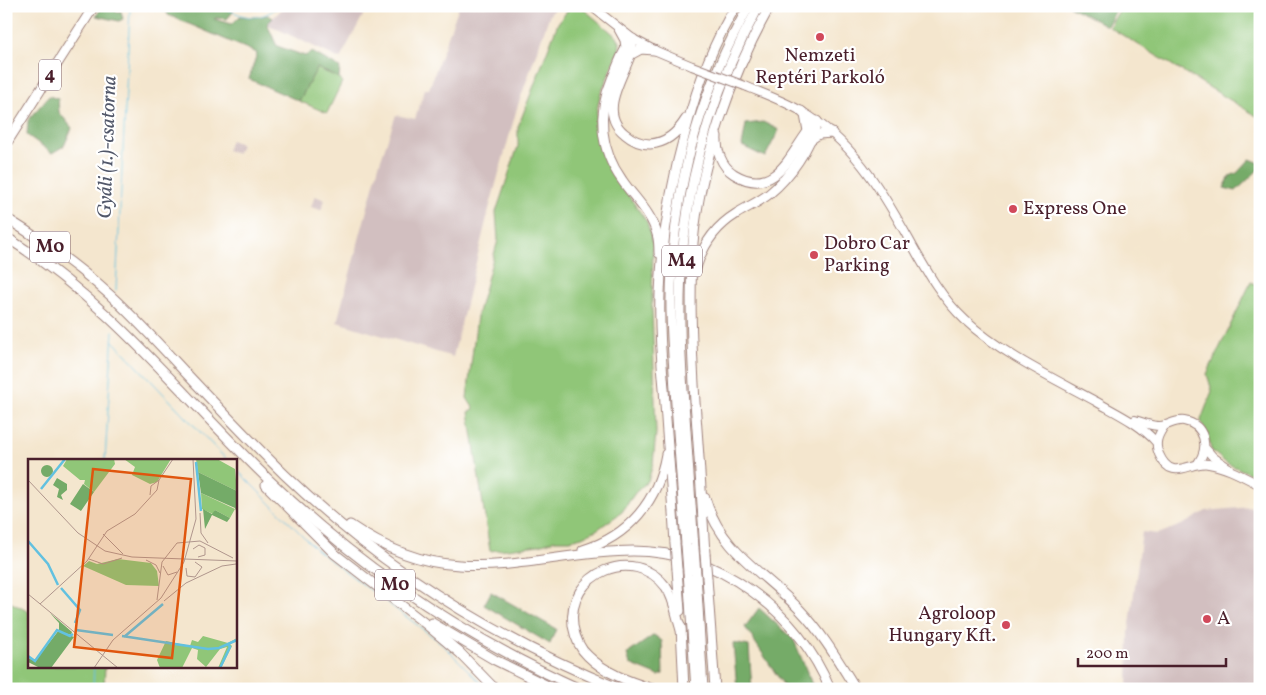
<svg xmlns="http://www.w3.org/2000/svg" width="1266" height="695" viewBox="0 0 1266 695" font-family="Vollkorn,serif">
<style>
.industrial{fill:#d2bfc0}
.green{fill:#90c678;stroke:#6d7252}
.forest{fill:#74ab68;stroke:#5f654a}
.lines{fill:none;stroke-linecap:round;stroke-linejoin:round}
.stream{stroke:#62c1e0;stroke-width:1}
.secondary-casing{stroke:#9f827c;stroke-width:10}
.primary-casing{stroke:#9f827c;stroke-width:11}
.trunk-casing{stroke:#9f827c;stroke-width:11}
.secondary{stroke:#fff;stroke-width:8}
.primary{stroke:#fff;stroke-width:9}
.trunk{stroke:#fff;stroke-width:9}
.secondary-bridge-casing{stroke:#9f827c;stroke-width:10;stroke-linecap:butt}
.trunk-bridge-casing{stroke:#9f827c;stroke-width:11;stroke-linecap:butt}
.secondary-bridge{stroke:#fff;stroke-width:8}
.trunk-bridge{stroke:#fff;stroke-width:9}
.poi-dot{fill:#d1495b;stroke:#fff;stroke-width:2}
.labels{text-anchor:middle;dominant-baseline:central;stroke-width:4.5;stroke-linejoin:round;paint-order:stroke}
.shield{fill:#fff;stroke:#80626b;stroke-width:1}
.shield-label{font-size:18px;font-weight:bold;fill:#4a1f2b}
.poi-label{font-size:19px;fill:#4a1f2b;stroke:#fff;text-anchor:start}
.water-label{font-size:20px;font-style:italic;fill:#52586a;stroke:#fff}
.inset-river{fill:none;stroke:#62c1e0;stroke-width:2.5}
.inset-road{fill:none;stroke:#b0968d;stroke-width:1}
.view{fill:#e0560e;fill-opacity:0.15;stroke:#e0560e;stroke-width:2.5}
.inset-edge{fill:none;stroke:#4a1f2b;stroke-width:2.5}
</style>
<rect width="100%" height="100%" fill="#fff"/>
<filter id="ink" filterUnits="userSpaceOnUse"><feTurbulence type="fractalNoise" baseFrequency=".02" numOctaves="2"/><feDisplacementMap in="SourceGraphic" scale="10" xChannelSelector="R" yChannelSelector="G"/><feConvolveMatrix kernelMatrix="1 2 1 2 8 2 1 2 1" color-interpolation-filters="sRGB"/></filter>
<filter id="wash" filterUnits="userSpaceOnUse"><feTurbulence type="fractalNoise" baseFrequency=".0096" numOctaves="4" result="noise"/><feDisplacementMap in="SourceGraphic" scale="20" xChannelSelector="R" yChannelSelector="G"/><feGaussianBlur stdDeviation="1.12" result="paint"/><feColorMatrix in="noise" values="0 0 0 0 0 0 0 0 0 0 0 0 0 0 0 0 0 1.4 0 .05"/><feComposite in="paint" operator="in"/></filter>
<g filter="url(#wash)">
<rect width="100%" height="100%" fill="#f4e6ce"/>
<g class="industrial">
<polygon points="285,6 368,6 340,59 267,24"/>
<polygon points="459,6 557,6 550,14 517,108 489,209 453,357 337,322 379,165 396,115 415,119 425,89 429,89"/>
<polygon points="231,140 241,144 237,154 227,150"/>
<polygon points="315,196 325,200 321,210 311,207"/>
<polygon points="1251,507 1260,511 1260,689 1128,689 1129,632 1142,532 1158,534 1184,524 1206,511"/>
</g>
<g class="green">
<polygon points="571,6 580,6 618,38 620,43 619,50 600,96 597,110 596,123 601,150 608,166 647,222 653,244 652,307 656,433 653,464 648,481 635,493 622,512 598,529 582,537 570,540 555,540 539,545 490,551 469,412 474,409 467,398 477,316 498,240 496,212 518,146 518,127 558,23"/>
<polygon points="1122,6 1260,6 1260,118 1109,27"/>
<polygon points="317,68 339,78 342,82 327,113 299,101"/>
<polygon points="1251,282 1260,286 1260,478 1226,463 1211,450 1208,435 1202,425 1201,420 1212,391 1207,374"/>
<polygon points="6,600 29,612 29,666 105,666 104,689 6,689"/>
</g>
<g class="forest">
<polygon points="103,6 114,6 116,12 121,11 123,19 119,21 96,16"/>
<polygon points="164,6 227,6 232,8 233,12 227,19 216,18 214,19 232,24 240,16 254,17 268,15 273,18 267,24 277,46 305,56 312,52 340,68 339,78 317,68 299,101 249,79 257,53 168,15"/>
<polygon points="1069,6 1118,6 1107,26"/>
<polygon points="49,96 58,99 59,112 72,128 64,146 52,153 27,135 28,120"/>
<polygon points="763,122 779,130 765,157 742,146 746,124"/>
<polygon points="1250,159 1260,163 1260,168 1236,191 1224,188 1230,176 1237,173"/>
<polygon points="491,592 556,629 550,644 484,605"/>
<polygon points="759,608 794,640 814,689 786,689 745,627"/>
<polygon points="654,635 662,641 663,674 659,676 630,664 627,654"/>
<polygon points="733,643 749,646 752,689 737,689"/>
</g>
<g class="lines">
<g class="stream">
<path d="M221,6C244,18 258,23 279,6"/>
<polyline points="116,290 130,10 128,6"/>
<polyline points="112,340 227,460"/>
<polyline points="105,460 113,331"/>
<polyline points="235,468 317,550 440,642 487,689"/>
<polyline points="93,689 94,666"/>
</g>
</g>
</g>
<g filter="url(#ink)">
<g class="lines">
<g class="secondary-casing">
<g id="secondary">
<polyline points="591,6 633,39 654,50 692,66"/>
<path d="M745,86C764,94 784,101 801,111C851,140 880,187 907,236C924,266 940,297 965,320C1000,353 1055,379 1097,402C1118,414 1140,424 1156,442"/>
<path d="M1135,420C1145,423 1156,428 1166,425C1172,423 1178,420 1184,421C1206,425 1209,448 1198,463"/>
<path d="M1165,425C1158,435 1154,443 1159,454C1172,484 1190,460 1209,464C1227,467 1244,477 1260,485"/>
<polyline points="1205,448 1213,457 1229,468"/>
</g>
</g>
<g class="primary-casing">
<polyline id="primary" points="6,144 94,6"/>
</g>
<g class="trunk-casing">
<g id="trunk">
<polyline points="619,29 625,40 626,48"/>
<path d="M633,39C623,49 618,66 612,79C597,114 600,149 622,180C634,198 651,212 657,234C659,240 659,247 659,253"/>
<path d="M633,41C632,46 631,52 630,56C621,81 598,113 625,134C632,140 641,144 650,144C667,143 678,132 686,119"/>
<polyline points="630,55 641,49 654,50"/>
<polyline points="801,111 805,115 808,131"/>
<path d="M717,136C716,150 721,166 734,174C777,200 792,149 813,125"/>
<polyline points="810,140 819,134 832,133"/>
<path d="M6,218C43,241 78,266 110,295C136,319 160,345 184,371C217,406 250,441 285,475C381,567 496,639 620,689"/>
<path d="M6,237C109,301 183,397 269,480C360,568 465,637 580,689"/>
<path d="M695,272C701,248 715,227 736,214C747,207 759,202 769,194C790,177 810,148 817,121"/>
<polyline points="266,485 335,554 427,625 460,653 495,689"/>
<path d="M705,498C722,553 763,571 800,610C823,634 839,662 856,689"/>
<path d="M350,525C382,547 419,563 459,565C517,569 574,551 633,551C719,551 797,611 830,689"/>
<path d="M675,543C672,492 667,440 664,388C661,357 659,325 660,293C662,238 671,183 686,129C697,87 713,43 736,6"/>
<path d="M686,545C682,494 679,442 675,390C673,350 669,310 672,269C677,177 703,87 749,6"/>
<path d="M694,548C691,504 688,460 685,416C680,357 677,297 684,238C693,156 719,78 759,6"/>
<path d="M583,550C629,536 658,501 666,454"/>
<path d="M705,554C702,503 699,453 695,402C692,349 689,296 693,243C700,163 731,76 770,6"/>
<polyline points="677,569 680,611"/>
<polyline points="688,572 696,689"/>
<polyline points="696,574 703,689"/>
<polyline points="707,578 715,689"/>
<polyline points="432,623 495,660 554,689"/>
<polyline points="681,627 684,689"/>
<path d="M653,689C630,682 605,673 588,656C580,649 575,637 573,626C566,573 634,544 666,587C675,600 676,616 681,630"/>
</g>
</g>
<use href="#secondary" class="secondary"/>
<use href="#primary" class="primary"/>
<use href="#trunk" class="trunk"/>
<g class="secondary-bridge-casing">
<polyline id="secondary-bridge" points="692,66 745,86"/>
</g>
<g class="trunk-bridge-casing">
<g id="trunk-bridge">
<polyline points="675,543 677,569"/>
<polyline points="686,545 688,572"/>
<polyline points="694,548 696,574"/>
<polyline points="705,554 707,578"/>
</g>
</g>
<use href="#secondary-bridge" class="secondary-bridge"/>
<use href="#trunk-bridge" class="trunk-bridge"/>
</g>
</g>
<g class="poi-dot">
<circle cx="820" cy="37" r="5"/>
<circle cx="1013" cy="209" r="5"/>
<circle cx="814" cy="255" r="5"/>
<circle cx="1207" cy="619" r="5"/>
<circle cx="1006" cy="625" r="5"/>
</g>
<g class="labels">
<g class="shield">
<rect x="39" y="59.5" width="22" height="31" rx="4"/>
<rect x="30" y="231.5" width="40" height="31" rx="4"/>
<rect x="662" y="245.5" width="40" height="31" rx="4"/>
<rect x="375" y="569.5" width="40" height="31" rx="4"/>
</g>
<g class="shield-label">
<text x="50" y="75">4</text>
<text x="50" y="247">M0</text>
<text x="682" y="261">M4</text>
<text x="395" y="585">M0</text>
</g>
<g class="poi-label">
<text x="820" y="56" text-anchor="middle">Nemzeti<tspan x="820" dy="22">Reptéri Parkoló</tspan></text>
<text x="1023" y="209">Express One</text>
<text x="824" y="244">Dobro Car<tspan x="824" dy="22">Parking</tspan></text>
<text x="996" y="614" text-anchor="end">Agroloop<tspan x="996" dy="22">Hungary Kft.</tspan></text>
<text x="1217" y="619">A</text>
</g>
<g class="water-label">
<text transform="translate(108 147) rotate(-88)">Gyáli (1.)-csatorna</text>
</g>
</g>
<g transform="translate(28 459)">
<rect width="209" height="209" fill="#f4e6ce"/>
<path d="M39,0H86L87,5L66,33L56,25L57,21H52L35,7ZM96,0H143L129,23L122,25L104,16L107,8ZM168,0H189L207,10L209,32L170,13ZM173,34L207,50L202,59L187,51L185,55L174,50ZM90,100L123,104L129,112L131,127L98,126L55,107L61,102L69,105ZM175,177L200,184L209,179L202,185L204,187L193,209H190L199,188L192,190L178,208L169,200L170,191L164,189L154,209H132L129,201L138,182L162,187L164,181L170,183Z" fill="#90c678"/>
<path d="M13 12a6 6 0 1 1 12 0a6 6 0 1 1-12 0ZM170,13L209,32V54L207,49L173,34ZM29,19L39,25V31L33,36L35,41L29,38L31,30L25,26ZM55,25L66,33L53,52L42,45ZM175,50L184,55L187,51L202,59L199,63L184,56L177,70ZM22,154L44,173L43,176L33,173L46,178L23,209H12L0,203V199L7,202L31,171V164Z" fill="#74ab68"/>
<path class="inset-river" d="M168,3L173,52M13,30L37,0M0,82L20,105L30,126M33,129L52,151L47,164M48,171L85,176M94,177L180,190L191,189L209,181M96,178L135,145M0,197L7,202L29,171L42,177L45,175M192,209L202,188L200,185"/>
<path class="inset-road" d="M0,21L50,74L77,92L104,98L209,102M122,36L123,27L131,21L145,0M172,54L173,74L180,84M75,75L95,95M165,90L171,86L177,89V96L170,98M61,100L75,105L94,99M118,101L128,106L132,114M135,107L140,116L149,113M158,109L159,117L167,118L174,108L167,103M0,135L90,209M129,141L134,103L149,84L172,82L205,99M136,142L158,124L194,107L208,105M12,145L59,102L79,72L107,55L129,31L131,21M66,209L85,181L133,139L156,103L168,60L165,0"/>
<path class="view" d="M65,10L163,20L144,199L46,188Z"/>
<rect width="209" height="209" class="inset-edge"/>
</g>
<rect width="1266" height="695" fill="none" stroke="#fff" stroke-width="25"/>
<path d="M1078 658v8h148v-8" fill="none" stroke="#4a1f2b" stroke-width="2.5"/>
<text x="1086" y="658" font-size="15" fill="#4a1f2b" stroke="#ffffff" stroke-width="4" paint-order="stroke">200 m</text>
</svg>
